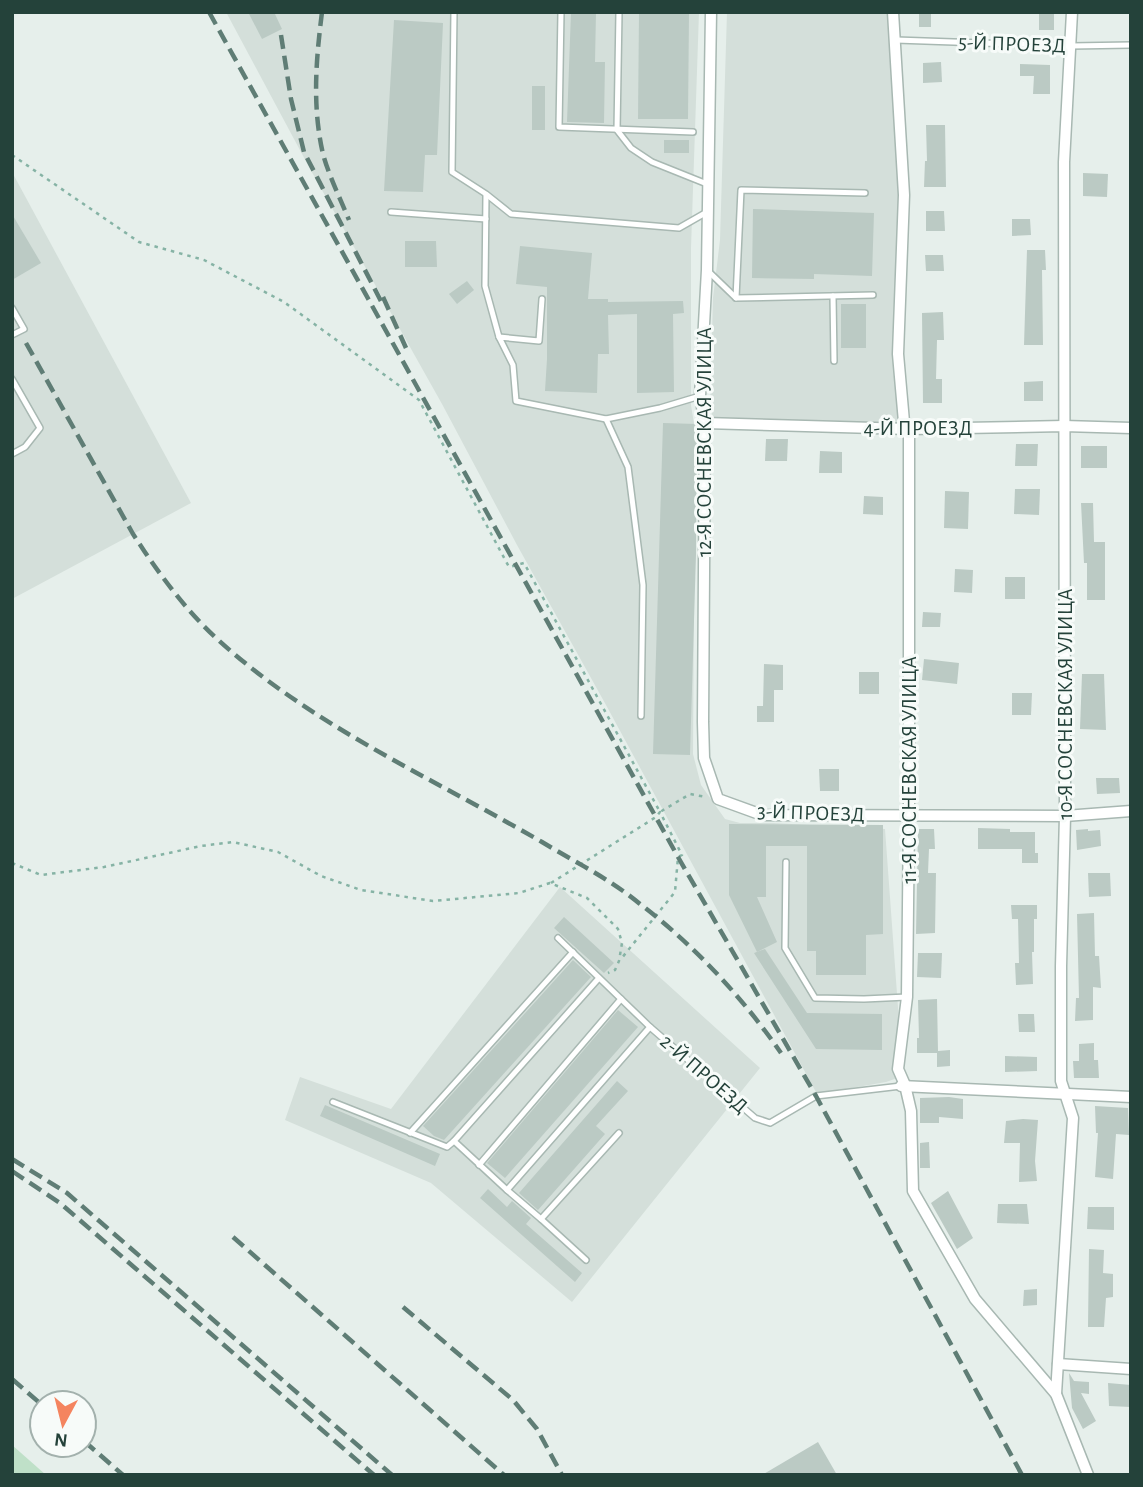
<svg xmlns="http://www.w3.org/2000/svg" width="1143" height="1487" viewBox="0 0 1143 1487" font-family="'Alegreya Sans',sans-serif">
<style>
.built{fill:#d4dfda}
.green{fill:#bfe0c8}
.building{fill:#bbcac4}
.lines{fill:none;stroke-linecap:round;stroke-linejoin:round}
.lane-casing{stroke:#a8b8b2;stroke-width:8}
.street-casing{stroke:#a8b8b2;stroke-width:13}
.path{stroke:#86b3a5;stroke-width:2.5;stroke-dasharray:3.5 5;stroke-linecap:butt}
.lane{stroke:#fff;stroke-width:5}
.street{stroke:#fff;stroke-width:10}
.rail{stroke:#5f7d75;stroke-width:4.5;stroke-dasharray:14 7;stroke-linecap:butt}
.labels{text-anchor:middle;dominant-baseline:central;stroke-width:6;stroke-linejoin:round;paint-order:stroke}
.street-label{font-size:21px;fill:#24423a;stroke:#f7fbf9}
</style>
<rect width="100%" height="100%" fill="#e6efeb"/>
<g class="built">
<polygon points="226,12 699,12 691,248 691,405 695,430 693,754 701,785 725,819 740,823 773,823 885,829 903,1076 886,1082 817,1094 606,705 517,545 442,404 309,167"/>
<polygon points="727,12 889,12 901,194 902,426 715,424 710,407 713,298 720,240"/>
<polygon points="12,172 191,503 12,599"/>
<polygon points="560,887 760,1068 572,1302 431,1183 285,1120 300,1077 391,1109"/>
</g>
<polygon class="green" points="12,1445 46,1475 12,1475"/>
<g class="building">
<polygon points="248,12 274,12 282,29 262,39"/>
<polygon points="571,12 596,12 595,62 605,62 604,123 567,122"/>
<polygon points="639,12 689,12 688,119 638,119"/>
<rect x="919" y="12" width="12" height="15"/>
<rect x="1039" y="12" width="15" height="18"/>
<polygon points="394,20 443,23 437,155 425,155 423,192 384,191"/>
<polygon points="941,62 942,82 923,83 923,63"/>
<polygon points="1020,64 1050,65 1050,94 1033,94 1034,76 1020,76"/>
<rect x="532" y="86" width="13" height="44"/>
<polygon points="926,125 945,125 946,187 924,187 925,161 927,161"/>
<rect x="664" y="140" width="25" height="13"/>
<polygon points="1083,173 1108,174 1107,197 1083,196"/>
<polygon points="753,209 874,213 872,276 814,274 814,279 752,278"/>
<polygon points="926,211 944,211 945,231 926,231"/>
<polygon points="12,214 41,263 12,280"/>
<polygon points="1012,219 1030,219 1031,235 1012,236"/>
<polygon points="405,241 436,241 437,267 405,267"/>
<polygon points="520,246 592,253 588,299 608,299 608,302 683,301 684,313 673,314 674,392 637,393 637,314 608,315 609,354 598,354 597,393 545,391 547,359 547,287 516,284"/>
<polygon points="1027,250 1045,250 1046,270 1042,270 1043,345 1024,345"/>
<polygon points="925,255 943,255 944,271 926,271"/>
<polygon points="467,281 474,290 457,304 449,294"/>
<rect x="841" y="304" width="25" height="44"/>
<polygon points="943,312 944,340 937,340 936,379 942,379 942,403 923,403 922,313"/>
<polygon points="1043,381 1043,401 1024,401 1024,382"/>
<polygon points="663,423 697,424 696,554 690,755 653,754"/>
<polygon points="766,439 788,439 787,461 765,461"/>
<polygon points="1016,444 1038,444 1037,466 1015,466"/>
<rect x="1081" y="446" width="26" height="22"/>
<polygon points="820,451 842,452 842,473 819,473"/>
<polygon points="1015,489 1040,489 1039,515 1014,514"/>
<polygon points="945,491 969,492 968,529 944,528"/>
<polygon points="864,496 883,497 883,515 863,514"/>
<polygon points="1081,503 1093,503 1094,542 1105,542 1105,600 1087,600 1087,563 1084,563"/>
<polygon points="955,569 973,570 972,593 954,592"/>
<rect x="1005" y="577" width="20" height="22"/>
<polygon points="923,612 941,613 940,627 922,627"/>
<polygon points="924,659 959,663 957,684 922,680"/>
<polygon points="764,664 783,665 783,690 774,690 774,722 757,722 757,706 763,706"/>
<rect x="859" y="672" width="20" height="22"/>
<polygon points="1082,674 1104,674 1106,730 1080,729"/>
<polygon points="1012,693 1032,693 1031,715 1012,715"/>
<polygon points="819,769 839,769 839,791 820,791"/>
<polygon points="1096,778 1119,778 1120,793 1097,794"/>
<polygon points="729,824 883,825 883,934 866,935 866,975 816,975 816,951 807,951 807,846 766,846 766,897 757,897 777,942 757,952 729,895"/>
<polygon points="978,828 1010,829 1010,832 1035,832 1035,853 1038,853 1038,863 1022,863 1022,849 978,849"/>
<polygon points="918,829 934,829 935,849 929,849 928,873 936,873 935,933 916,934"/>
<polygon points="1088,829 1088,831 1100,830 1101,846 1077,850 1076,830"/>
<polygon points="1088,873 1110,873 1111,896 1089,897"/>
<polygon points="1011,905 1037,905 1037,919 1034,919 1034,952 1032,952 1033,984 1016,985 1015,963 1019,963 1018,919 1012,919"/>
<polygon points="1094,913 1095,956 1099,956 1101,988 1093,987 1093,1020 1075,1021 1076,998 1079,998 1077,914"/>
<polygon points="564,917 614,963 604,973 554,928"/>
<polygon points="765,949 807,1013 882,1014 882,1050 816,1049 754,953"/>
<polygon points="918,953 942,953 941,978 917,977"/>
<polygon points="573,960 591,977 444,1140 434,1136 423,1126"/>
<polygon points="937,999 938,1051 950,1050 950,1066 937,1067 937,1053 917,1053 917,1038 919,1038 918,1000"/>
<polygon points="618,1010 638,1027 505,1178 487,1163"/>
<polygon points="1018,1014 1034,1014 1035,1032 1019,1032"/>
<polygon points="1094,1043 1094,1060 1098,1060 1099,1078 1074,1078 1073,1061 1079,1061 1079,1044"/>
<polygon points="1005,1056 1037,1057 1037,1071 1005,1072"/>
<polygon points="617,1081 628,1091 596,1126 605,1134 538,1210 519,1193"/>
<polygon points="949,1097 963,1099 963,1119 939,1117 939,1123 920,1123 920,1098"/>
<polygon points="325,1105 440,1154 435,1166 320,1116"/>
<polygon points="1095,1106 1128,1108 1129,1135 1116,1134 1113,1179 1095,1177 1098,1133 1096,1133"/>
<polygon points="1023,1119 1038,1120 1035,1161 1037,1181 1019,1182 1020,1143 1004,1143 1006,1121"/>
<polygon points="929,1142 930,1168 920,1168 920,1143"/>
<polygon points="488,1189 507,1207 512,1201 531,1218 526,1224 582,1273 575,1282 480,1198"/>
<polygon points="948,1191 973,1238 957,1249 931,1203"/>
<polygon points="998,1204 1027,1204 1029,1224 997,1223"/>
<polygon points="1088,1207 1114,1207 1114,1230 1087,1229"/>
<polygon points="1089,1249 1104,1250 1103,1273 1113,1274 1113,1297 1106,1298 1104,1327 1088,1327"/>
<polygon points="1037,1289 1037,1305 1023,1306 1024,1290"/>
<polygon points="1069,1373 1074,1381 1089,1382 1089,1394 1081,1393 1096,1421 1083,1429 1072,1408"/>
<polygon points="1108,1383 1131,1385 1131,1407 1109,1406"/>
<polygon points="818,1442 837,1475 762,1475"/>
</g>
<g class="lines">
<g class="lane-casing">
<g id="lane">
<polyline points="454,12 452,172 486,194 511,214 679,228 707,212"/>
<polyline points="561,12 559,127 693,132"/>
<polyline points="619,12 617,130 631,148 652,162 707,184"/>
<polyline points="896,40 1071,46 1131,45"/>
<polyline points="486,195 485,286 499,337"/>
<polyline points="391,212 486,219"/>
<polyline points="707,270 736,298 873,295"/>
<polyline points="833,296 834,361"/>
<polyline points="736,298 741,190 865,193"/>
<polyline points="542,299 539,341 499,337 513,365 516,401 606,419"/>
<polyline points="12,308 24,329 12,335"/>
<polyline points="12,379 40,428 25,447 12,454"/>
<polyline points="641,716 643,585 628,467 606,419 660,408 700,396"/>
<polyline points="786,862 785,948 815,998 864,999 907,997"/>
<polyline points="558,938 650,1027 755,1118 770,1123 816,1096 901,1086"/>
<polyline points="333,1102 447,1147 454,1141"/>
<polyline points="410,1133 573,952"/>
<polyline points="619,1133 541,1219 507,1190 650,1027"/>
<polyline points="479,1165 621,999"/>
<polyline points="507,1190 454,1141 599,978"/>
<polyline points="541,1219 586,1260"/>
</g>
</g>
<g class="street-casing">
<g id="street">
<polyline points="711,12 707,270 700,396 705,423 703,722 704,758 718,799 762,815 1065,816 1131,811"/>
<polyline points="893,12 904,195 898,354 904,422 909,429 909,815 907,997 898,1069 905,1085 911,1111 913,1191 975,1299 1056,1394 1088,1475"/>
<polyline points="705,423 909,429 1064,426 1131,428"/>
<polyline points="901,1086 1131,1097"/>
<polyline points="1058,1364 1131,1369"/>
<polyline points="1056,1394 1073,1118 1061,1081 1061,966 1065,816 1064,162 1072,12"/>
</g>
</g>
<g class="path">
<polyline points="12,155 139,242 204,260 284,302 419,400 509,567 524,563 660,812 690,794 706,797"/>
<polyline points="12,863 41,875 104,867 201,846 233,842 278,852 321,876 361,890 433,901 519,893 550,883 587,898 618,929 622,943 619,961 615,970 608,973"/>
<polyline points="551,883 656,817 660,812 682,855 678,857 675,892 621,959"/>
</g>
<use href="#lane" class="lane"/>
<use href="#street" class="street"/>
<g class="rail">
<polyline points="209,12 678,857 816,1096 1022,1475"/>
<path d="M322,12C316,60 312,106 323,154C329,176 340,198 349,220"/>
<polyline points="281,35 291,99 304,152 384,307"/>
<polyline points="383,297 406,348"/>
<path d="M26,343L133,534C157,571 183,607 215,637C309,724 432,778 542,842C575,862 610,879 640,904C694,945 743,998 781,1053"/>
<polyline points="12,1159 67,1193 392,1475"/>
<polyline points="12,1171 60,1203 374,1475"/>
<polyline points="233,1237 504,1475"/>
<polyline points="403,1307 513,1400 537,1429 562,1475"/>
<polyline points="12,1379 42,1405"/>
<polyline points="84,1441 123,1475"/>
</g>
</g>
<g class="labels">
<g class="street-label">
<text transform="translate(1012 44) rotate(2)">5-Й ПРОЕЗД</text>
<text x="918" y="428">4-Й ПРОЕЗД</text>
<text transform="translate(704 442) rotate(-90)">12-Я СОСНЕВСКАЯ УЛИЦА</text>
<text transform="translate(1065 704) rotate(-90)">10-Я СОСНЕВСКАЯ УЛИЦА</text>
<text transform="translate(909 770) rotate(-90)">11-Я СОСНЕВСКАЯ УЛИЦА</text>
<text transform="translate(811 813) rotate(2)">3-Й ПРОЕЗД</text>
<text transform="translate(704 1074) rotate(41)">2-Й ПРОЕЗД</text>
</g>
</g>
<rect width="1143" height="1487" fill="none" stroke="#24423a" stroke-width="28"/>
<g transform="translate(63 1424) rotate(187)"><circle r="33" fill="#f7fbf9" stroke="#a3b1ad" stroke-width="2"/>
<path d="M0-5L12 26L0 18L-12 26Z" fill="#f4845f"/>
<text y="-10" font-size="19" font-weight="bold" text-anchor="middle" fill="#24423a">N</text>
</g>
</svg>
